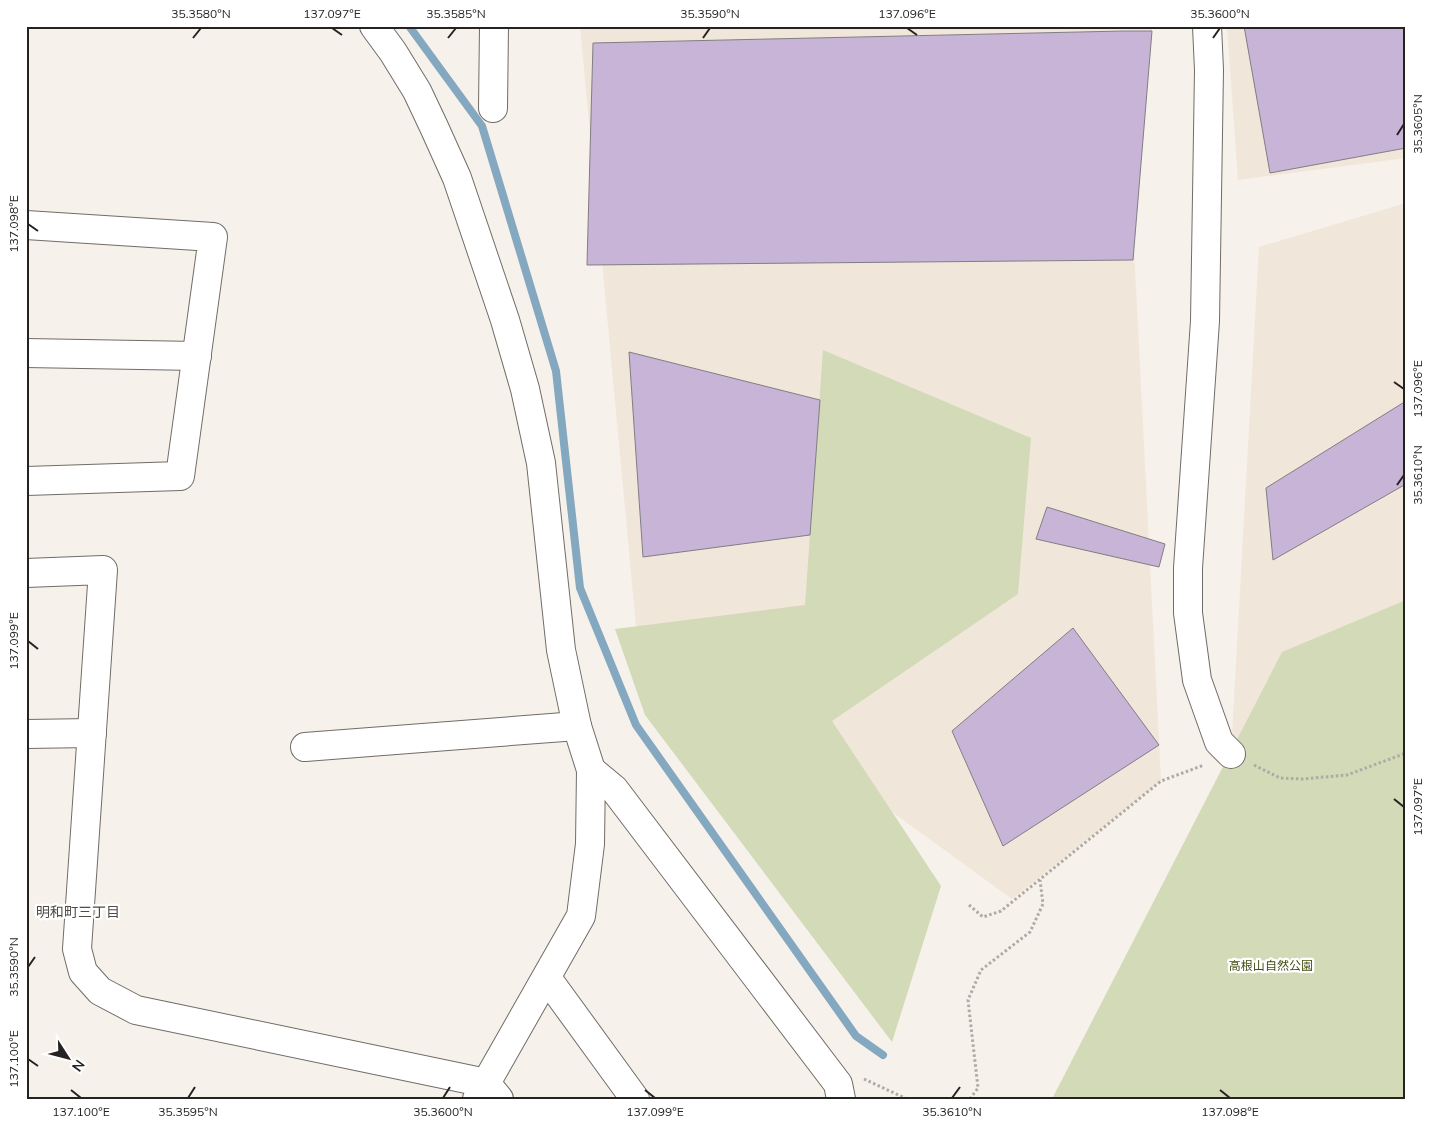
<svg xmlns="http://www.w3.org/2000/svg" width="1432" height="1125" viewBox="0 0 1432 1125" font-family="Mulish,'Noto Sans JP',sans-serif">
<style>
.built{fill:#f1e6da}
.green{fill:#d2dab7}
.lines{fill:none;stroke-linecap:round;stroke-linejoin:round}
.stream{stroke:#84a8bf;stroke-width:8}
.building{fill:#c8b4d6;stroke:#817d84}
.street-casing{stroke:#716c67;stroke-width:30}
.path{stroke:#afaaa5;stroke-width:3;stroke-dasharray:2.5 2.5;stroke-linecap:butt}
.street{stroke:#fff;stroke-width:28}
.ticks{fill:none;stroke:#252321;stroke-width:2}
.labels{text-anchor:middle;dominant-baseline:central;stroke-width:4.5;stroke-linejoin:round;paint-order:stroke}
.park-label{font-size:12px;fill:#464e12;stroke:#fff}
.neighbourhood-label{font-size:14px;fill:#504b46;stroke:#fff}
.neatline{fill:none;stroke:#252321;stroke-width:2}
.ticks-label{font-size:12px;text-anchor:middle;fill:#252321}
</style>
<rect width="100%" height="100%" fill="#f7f1eb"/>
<g class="built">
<polygon points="580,26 1152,26 1152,31 1109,30 1123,31 1161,781 1012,899 636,626"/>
<polygon points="1227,26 1406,26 1406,158 1238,180"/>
<polygon points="1406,203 1406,618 1231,754 1259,247"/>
</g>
<g class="green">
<polygon points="823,350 1031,438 1018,594 832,721 941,886 892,1042 645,715 615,629 805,605"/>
<polygon points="1406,600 1406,1099 1052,1099 1282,652"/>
</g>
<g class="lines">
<polyline class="stream" points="409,26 482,126 556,371 580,588 636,725 856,1036 883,1055"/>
</g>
<g class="building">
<polygon points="1244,26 1406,26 1406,148 1270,173"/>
<polygon points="1123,31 1152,31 1133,260 587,265 593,43"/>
<polygon points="629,352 820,400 810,535 643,557"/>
<polygon points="1406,401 1406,484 1273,560 1266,488"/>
<polygon points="1047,507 1165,544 1159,567 1036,539"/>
<polygon points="1073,628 1159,745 1003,846 952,731"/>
</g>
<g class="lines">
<g class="street-casing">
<g id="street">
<polyline points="374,26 393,52 417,91 434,127 457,178 505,320 525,389 541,463 561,650 577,726 591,770"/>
<polyline points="1207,26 1209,70 1205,321 1188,568 1188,613 1197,680 1219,742 1231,754"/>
<polyline points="493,108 494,26"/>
<polyline points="26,225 213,237 180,476 26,481"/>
<polyline points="26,353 197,356"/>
<polyline points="26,573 103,570 77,949 83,972 100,991 136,1010 486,1083 499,1099"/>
<polyline points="26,734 92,733"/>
<polyline points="305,747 577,726"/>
<polyline points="547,978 635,1099"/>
<polyline points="477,1099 581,916 590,844 591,770 614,789 838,1084 841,1099"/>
</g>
</g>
<g class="path">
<polyline points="1254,765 1280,778 1302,779 1347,775 1406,753"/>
<polyline points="969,905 983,917 1001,911 1161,781 1204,765"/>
<polyline points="864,1079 907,1099"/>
<polyline points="970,1099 978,1088 968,1000 981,970 1030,932 1043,904 1040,880"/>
</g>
<use href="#street" class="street"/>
</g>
<path class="ticks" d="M332,28L342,35M907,28L917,35M193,38L201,28M448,38L456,28M703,38L710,28M1213,38L1220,28M1397,135L1404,124M28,224L38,231M1394,382L1404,389M1397,485L1404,475M28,641L38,649M1394,799L1404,807M28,967L35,957M28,1059L38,1066M71,1090L81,1098M645,1090L655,1098M1220,1090L1230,1098M188,1098L195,1087M443,1098L450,1087M952,1098L960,1087"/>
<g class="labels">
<g class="park-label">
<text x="1271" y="965">高根山自然公園</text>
</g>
<g class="neighbourhood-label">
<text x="78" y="912">明和町三丁目</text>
</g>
</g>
<rect width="1432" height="1125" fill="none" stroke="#ffffff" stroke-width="55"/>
<g transform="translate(68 1058) rotate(126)" stroke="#ffffff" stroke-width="4" paint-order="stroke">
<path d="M0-4L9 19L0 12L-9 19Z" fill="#252321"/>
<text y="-8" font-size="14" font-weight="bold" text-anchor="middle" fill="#252321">N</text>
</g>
<rect x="28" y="28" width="1376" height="1070" class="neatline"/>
<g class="ticks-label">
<text x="201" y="18">35.3580°N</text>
<text x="332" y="18">137.097°E</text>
<text x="456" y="18">35.3585°N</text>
<text x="710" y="18">35.3590°N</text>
<text x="907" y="18">137.096°E</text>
<text x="1220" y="18">35.3600°N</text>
<text transform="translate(1418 124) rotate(-90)" y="4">35.3605°N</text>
<text transform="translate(14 224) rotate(-90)" y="4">137.098°E</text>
<text transform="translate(1418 389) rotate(-90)" y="4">137.096°E</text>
<text transform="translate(1418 475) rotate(-90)" y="4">35.3610°N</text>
<text transform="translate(14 641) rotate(-90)" y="4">137.099°E</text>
<text transform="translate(1418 807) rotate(-90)" y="4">137.097°E</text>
<text transform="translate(14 967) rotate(-90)" y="4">35.3590°N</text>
<text transform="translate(14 1059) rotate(-90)" y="4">137.100°E</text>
<text x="81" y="1116">137.100°E</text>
<text x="188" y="1116">35.3595°N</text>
<text x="443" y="1116">35.3600°N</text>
<text x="655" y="1116">137.099°E</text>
<text x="952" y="1116">35.3610°N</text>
<text x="1230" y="1116">137.098°E</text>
</g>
</svg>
